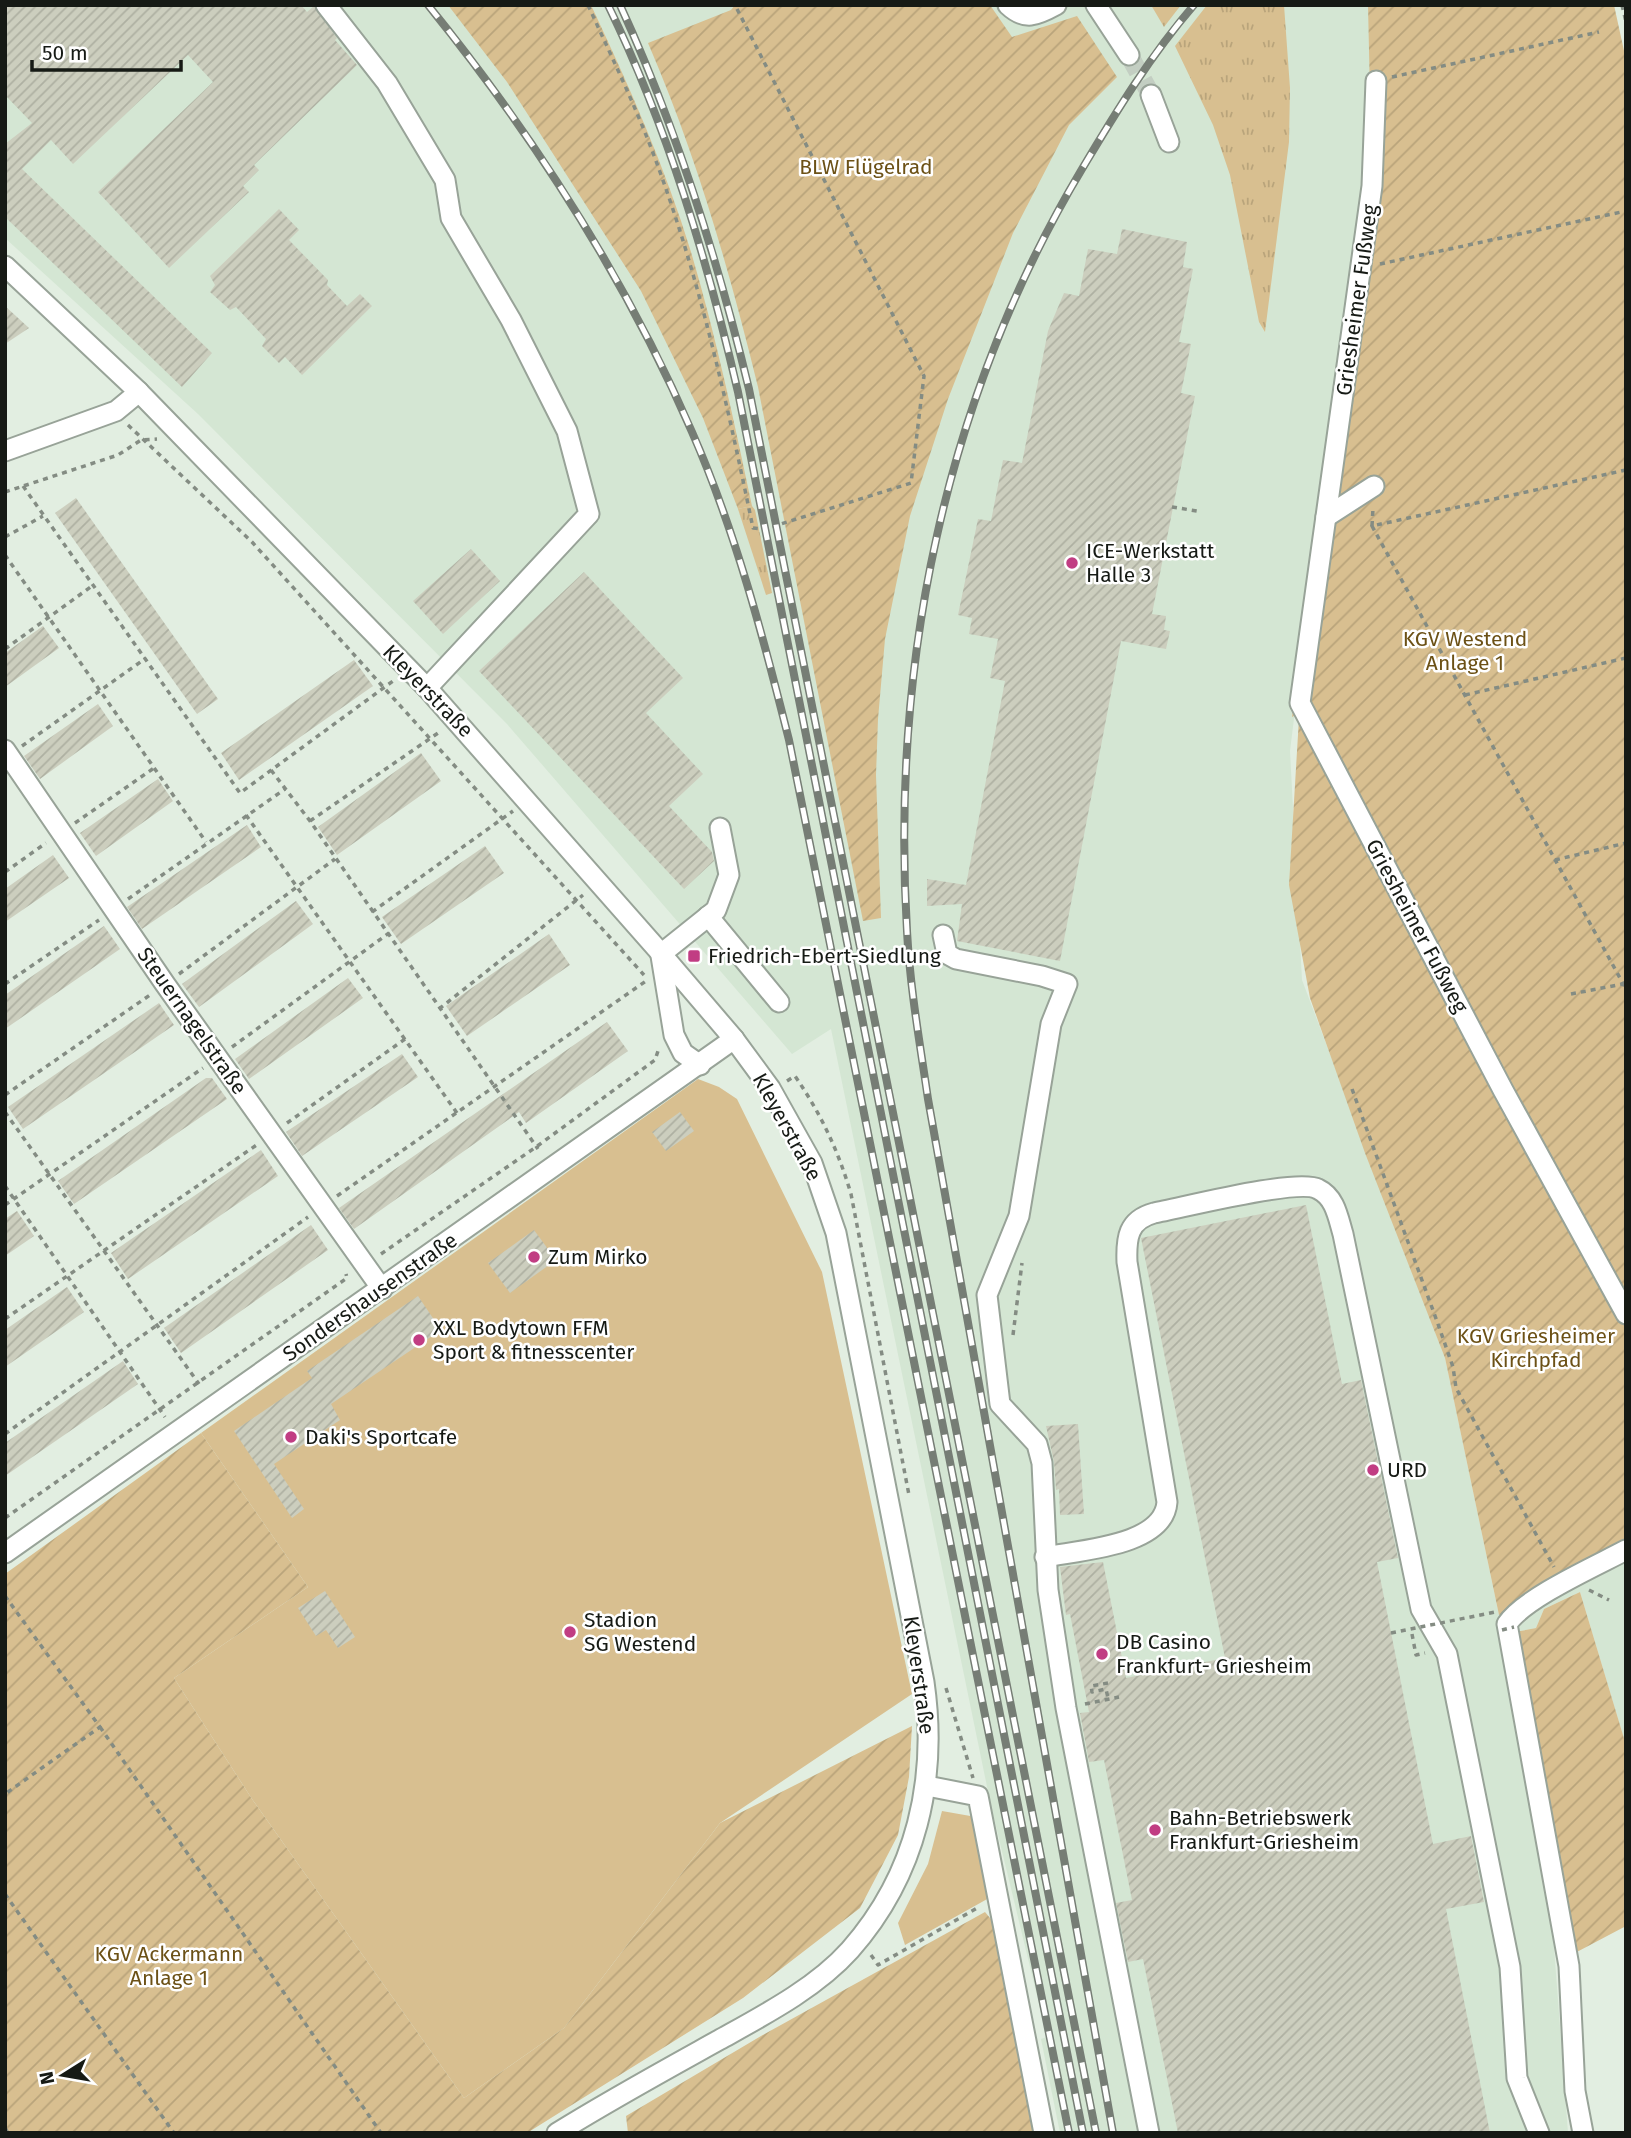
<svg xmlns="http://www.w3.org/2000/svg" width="1631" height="2138" viewBox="0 0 1631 2138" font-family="'Fira Sans',sans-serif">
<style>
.built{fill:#d4e6d3}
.grass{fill:url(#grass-tufts)}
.park{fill:#d8bf90}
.garden{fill:url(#garden-furrows)}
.building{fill:url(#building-hatch)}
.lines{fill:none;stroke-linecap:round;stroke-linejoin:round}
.minor-tunnel{stroke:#c3cec2;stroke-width:19;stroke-dasharray:19 10;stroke-linecap:butt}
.minor-casing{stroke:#98a398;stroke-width:23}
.path{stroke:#848c83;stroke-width:3.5;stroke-dasharray:5 5;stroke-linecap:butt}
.minor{stroke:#fff;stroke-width:19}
.rail-casing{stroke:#767d75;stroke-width:8}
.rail{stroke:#fff;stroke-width:5;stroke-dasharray:16;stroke-linecap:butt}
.path-bridge{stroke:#848c83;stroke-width:3.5;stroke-dasharray:5 5;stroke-linecap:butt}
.poi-dot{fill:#c13d83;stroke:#fff;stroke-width:2.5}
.labels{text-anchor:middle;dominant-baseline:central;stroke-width:5;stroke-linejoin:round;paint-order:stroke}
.park-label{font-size:21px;fill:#6c5116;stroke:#fff}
.street-label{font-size:21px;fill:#161a15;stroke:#fff}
.poi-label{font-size:21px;fill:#161a15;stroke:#fff;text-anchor:start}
</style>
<defs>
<pattern id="grass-tufts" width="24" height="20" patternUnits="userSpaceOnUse" patternTransform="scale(1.75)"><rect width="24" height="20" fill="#d8bf90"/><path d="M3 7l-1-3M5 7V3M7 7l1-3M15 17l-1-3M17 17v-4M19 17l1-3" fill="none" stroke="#b9a47b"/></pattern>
<pattern id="garden-furrows" width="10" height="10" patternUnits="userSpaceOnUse" patternTransform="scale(1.75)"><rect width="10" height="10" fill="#d8bf90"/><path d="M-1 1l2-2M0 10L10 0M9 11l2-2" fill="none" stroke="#b9a47b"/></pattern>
<pattern id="building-hatch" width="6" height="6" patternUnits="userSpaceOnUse" patternTransform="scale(1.75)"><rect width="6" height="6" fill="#cccebe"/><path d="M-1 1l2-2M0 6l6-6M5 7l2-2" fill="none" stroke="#aeb0a2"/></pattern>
</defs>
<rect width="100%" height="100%" fill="#e2eee1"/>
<g class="built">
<polygon points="5,5 1368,5 1378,45 1366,186 1348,280 1290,751 1302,980 1445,1358 1499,1615 1550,1894 1568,2133 1060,2133 1041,2039 1047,2037 991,1806 831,1029 792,1054 507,724 198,414 5,238"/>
<polygon points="1626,1555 1626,1745 1580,1592 1544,1609 1536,1628 1510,1633 1525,1610"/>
</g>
<g class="grass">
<polygon points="1151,5 1181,5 1164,27"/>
<polygon points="1207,5 1284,5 1290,88 1289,142 1265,332 1259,322 1230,175 1213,125 1175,46"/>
<polygon points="752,506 755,510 772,593 766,595 738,509"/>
</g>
<g class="park">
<polygon points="698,1079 719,1087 737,1099 822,1272 912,1694 720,1823 564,2028 464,2098 252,1799 174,1678 308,1587 201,1433"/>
<polygon points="942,1811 976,1817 989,1898 905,1945 898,1923 928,1864"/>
</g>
<g class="garden">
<path d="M448,5H591C629,86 665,167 691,252C716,336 734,421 752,506L738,509L703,418L641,291L507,82Z"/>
<path d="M735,5H990L1012,37L1077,16L1117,77L1069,125L1013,233L948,399L910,516L885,639L878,719L876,775L881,918L863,921L758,387C729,269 696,154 648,43L731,10Z"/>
<polygon points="1368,5 1614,5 1626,60 1626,1301 1500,1074 1311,707 1292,717 1359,244 1370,96"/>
<polygon points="1299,718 1626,1323 1626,1543 1499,1615 1445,1358 1365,1153 1310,998 1289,885"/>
<polygon points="201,1433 308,1587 174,1678 252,1799 464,2098 564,2028 720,1823 912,1726 909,1777 898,1835 860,1908 743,1998 527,2133 5,2133 5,1574"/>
<polygon points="1580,1592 1626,1745 1626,1926 1573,1954 1510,1633 1536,1628 1544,1609"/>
<polygon points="985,1912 1001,1931 1042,2133 628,2133 626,2116 761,2036"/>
</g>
<g class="building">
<polygon points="5,5 301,5 307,12 314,6 337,38 335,40 357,65 254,165 259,170 243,186 249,192 169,268 98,192 213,82 188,55 73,164 51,140 22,169 212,353 182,387 5,217 5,144 32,123 5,95"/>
<polygon points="279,209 299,230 289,240 328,280 327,285 347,306 360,294 372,306 302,375 285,357 279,363 262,346 266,339 236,307 230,310 210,292 215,285 210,276"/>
<polygon points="1122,229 1187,242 1183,267 1193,269 1179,342 1191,344 1181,393 1195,396 1152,614 1166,616 1164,630 1170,631 1166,649 1121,641 1060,961 957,941 962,904 927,906 927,879 966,885 1005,681 990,678 998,639 969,634 972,618 958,615 978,519 991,521 1003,460 1022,463 1048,331 1064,293 1079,296 1088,249 1117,254"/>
<polygon points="5,306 29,328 5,344"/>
<polygon points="76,498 218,699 197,714 55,513"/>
<polygon points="471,549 500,581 443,634 413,601"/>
<polygon points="584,572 683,678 646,713 703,774 669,806 712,852 714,861 684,889 479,671"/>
<polygon points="43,626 59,648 5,687 5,653"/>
<polygon points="354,660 373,686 239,780 221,753"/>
<polygon points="98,704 113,726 40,779 24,756"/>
<polygon points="421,753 441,781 337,855 318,827"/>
<polygon points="158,779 173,801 96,856 80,833"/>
<polygon points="247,825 261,847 142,929 127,907"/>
<polygon points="485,846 504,873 401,944 382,917"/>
<polygon points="53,855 69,878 5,922 5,889"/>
<polygon points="296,901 313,924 199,1007 182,984"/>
<polygon points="104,926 120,949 5,1029 5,995"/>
<polygon points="549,934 570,965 467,1036 446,1006"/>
<polygon points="348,978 363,998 249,1079 235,1059"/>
<polygon points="159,1003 174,1025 23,1129 8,1107"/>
<polygon points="607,1022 628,1051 526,1123 519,1112 354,1229 339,1208"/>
<polygon points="402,1054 418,1077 302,1156 286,1132"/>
<polygon points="206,1078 212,1078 227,1099 74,1204 58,1181"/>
<polygon points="680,1112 694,1131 666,1151 652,1132"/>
<polygon points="261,1150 278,1176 128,1279 111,1253"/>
<polygon points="1306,1205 1342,1384 1361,1380 1398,1558 1377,1562 1433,1844 1471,1836 1484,1902 1446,1909 1490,2133 1178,2133 1143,1959 1128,1962 1116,1903 1132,1900 1104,1760 1089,1762 1080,1713 1089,1712 1070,1614 1066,1615 1060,1567 1103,1562 1126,1678 1225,1658 1141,1238"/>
<polygon points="17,1211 34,1236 5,1256 5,1219"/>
<polygon points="311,1225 328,1250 181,1353 164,1328"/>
<polygon points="534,1230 556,1260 510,1293 488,1263"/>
<polygon points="67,1287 84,1312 5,1367 5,1330"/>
<polygon points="418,1296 441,1330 331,1404 340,1420 274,1464 304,1509 292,1518 234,1431 312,1378 307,1371"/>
<polygon points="123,1361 138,1384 5,1476 5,1443"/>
<polygon points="1078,1424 1084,1514 1060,1515 1059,1489 1056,1490 1054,1462 1046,1426"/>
<polygon points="325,1591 355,1637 338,1648 326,1630 316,1636 298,1608"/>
</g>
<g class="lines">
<polyline class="minor-tunnel" points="1129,55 1151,95"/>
<g class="minor-casing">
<g id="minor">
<polyline points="326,5 387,83 445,180 451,218 511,320 567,431 589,514 427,688"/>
<path d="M1008,5C1025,21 1036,16 1056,5"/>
<polyline points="1096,5 1129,55"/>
<polyline points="1376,81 1372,186 1300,703 1503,1090 1626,1314"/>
<polyline points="1151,95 1169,142"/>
<path d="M5,266L139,392L427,688L658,950L734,1039L770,1088L812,1163L836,1233L924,1682C938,1779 917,1874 850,1950C816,1988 764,2015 719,2040C665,2070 610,2100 557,2133"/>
<polyline points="5,451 116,411 139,392"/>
<polyline points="1326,517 1374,486"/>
<polyline points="5,750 165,984 382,1289"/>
<polyline points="708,916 779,1002"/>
<polyline points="943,935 947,954 956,959 1042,976 1067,984 1051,1024 1019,1216 987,1295 1000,1404 1037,1444 1042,1463 1048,1590 1066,1708 1149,2133"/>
<polyline points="661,954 716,910 729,875 720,828"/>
<polyline points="661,956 674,1035 683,1053 700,1065"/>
<polyline points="5,1553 734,1039"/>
<path d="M1045,1557C1080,1550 1164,1546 1167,1502L1127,1262C1126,1238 1128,1220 1154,1213C1182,1208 1297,1178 1318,1189C1335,1197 1338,1217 1343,1234L1421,1609L1447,1654L1510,1967L1517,2078L1539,2133"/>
<polyline points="927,1786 978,1796 1044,2133"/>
<path d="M1583,2133L1575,2091L1569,1966L1507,1624C1524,1598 1596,1566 1626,1550"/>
</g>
</g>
<g class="path">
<path d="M588,5C613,60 640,115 660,172C702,288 728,408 753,528L765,529L911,483L924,376L735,5"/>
<polyline points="1622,5 1626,22"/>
<polyline points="1392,77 1599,32"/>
<polyline points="1380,264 1626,211"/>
<polyline points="128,425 252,542 644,975"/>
<polyline points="1626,470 1372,526 1626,989"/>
<polyline points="23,486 240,793 393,681"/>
<polyline points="5,492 118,455 141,440 157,439"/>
<polyline points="1172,507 1197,511"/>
<polyline points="1372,526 1373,508"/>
<polyline points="5,537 43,516"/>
<polyline points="5,555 206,842"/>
<polyline points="5,649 92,586"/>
<polyline points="1465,695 1626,658"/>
<polyline points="22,746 146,658"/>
<polyline points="271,770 310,821 538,1149"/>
<polyline points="246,815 457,1113"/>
<polyline points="310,821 441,731"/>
<polyline points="75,823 154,768"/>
<polyline points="1555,860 1626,843"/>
<polyline points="5,872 46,843"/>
<polyline points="128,899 285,789"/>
<polyline points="372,912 513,811"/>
<polyline points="179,974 335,859"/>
<polyline points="5,984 99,920"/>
<polyline points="1571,994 1623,984"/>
<polyline points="439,1009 583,895"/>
<polyline points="232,1047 389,933"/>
<path d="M787,1081L795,1076C821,1114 838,1150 851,1194L909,1495"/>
<polyline points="1352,1089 1438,1324 1453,1367 1456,1388 1554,1567"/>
<polyline points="5,1095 150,995"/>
<polyline points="5,1112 199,1384"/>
<polyline points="287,1123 405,1039"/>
<polyline points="5,1186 165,1417"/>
<polyline points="337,1196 646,981"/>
<polyline points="5,1205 203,1068"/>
<polyline points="381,1254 536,1147 655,1060 659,1048"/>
<polyline points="5,1319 258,1144"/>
<polyline points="1013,1335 1022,1263"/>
<polyline points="5,1434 308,1217"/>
<polyline points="5,1518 347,1278 346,1274"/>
<polyline points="1589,1590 1609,1600"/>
<polyline points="5,1596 100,1727 5,1794"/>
<polyline points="1412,1634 1416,1655 1425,1653"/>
<polyline points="1108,1683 1091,1686 1092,1692 1106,1689 1108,1698"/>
<polyline points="946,1688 973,1778"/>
<polyline points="1085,1704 1119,1697"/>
<polyline points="100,1727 381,2133"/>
<polyline points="5,1894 174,2133"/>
<polyline points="871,1955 878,1965 979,1907"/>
<polyline points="5,2128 8,2133"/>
</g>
<use href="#minor" class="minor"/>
<g class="rail-casing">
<g id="rail">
<path d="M428,5C534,136 625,277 692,432C735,530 763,636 789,740L1069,2133"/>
<path d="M608,5C668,128 707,259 738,392L1083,2133"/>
<path d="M620,5C677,129 717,257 749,389L1096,2133"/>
<path d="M1113,2133L928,1099C920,1044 910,988 907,931C891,664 944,400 1082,169C1116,112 1150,56 1194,5"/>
</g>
</g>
<use href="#rail" class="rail"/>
<g class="path-bridge">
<polyline points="1502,1630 1514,1627"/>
<polyline points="1391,1633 1495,1612 1496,1615"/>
</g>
</g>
<g class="poi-dot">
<circle cx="1072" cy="563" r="7"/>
<rect x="687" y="949" width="14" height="14" rx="3.5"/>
<circle cx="534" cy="1257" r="7"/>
<circle cx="419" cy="1340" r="7"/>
<circle cx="291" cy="1437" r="7"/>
<circle cx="1373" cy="1470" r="7"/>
<circle cx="570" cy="1632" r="7"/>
<circle cx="1102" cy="1654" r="7"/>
<circle cx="1155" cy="1830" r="7"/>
</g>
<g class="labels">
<g class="park-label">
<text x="866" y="167">BLW Flügelrad</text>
<text x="1465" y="639">KGV Westend<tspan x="1465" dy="24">Anlage 1</tspan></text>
<text x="1536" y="1336">KGV Griesheimer<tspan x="1536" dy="24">Kirchpfad</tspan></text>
<text x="169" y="1954">KGV Ackermann<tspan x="169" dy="24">Anlage 1</tspan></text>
</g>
<g class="street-label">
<text transform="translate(1357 300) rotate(-82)">Griesheimer Fußweg</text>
<text transform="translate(428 691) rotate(46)">Kleyerstraße</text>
<text transform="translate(1417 926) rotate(62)">Griesheimer Fußweg</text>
<text transform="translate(192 1021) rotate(55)">Steuernagelstraße</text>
<text transform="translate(787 1127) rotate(61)">Kleyerstraße</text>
<text transform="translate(370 1297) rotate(-35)">Sondershausenstraße</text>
<text transform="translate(919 1675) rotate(82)">Kleyerstraße</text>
</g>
<g class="poi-label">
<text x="1086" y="551">ICE-Werkstatt<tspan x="1086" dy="24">Halle 3</tspan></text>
<text x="708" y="956">Friedrich-Ebert-Siedlung</text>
<text x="548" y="1257">Zum Mirko</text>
<text x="433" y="1328">XXL Bodytown FFM<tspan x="433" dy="24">Sport &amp; fitnesscenter</tspan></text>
<text x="305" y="1437">Daki's Sportcafe</text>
<text x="1387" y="1470">URD</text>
<text x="584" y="1620">Stadion<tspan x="584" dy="24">SG Westend</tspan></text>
<text x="1116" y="1642">DB Casino<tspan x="1116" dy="24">Frankfurt- Griesheim</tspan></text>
<text x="1169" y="1818">Bahn-Betriebswerk<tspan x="1169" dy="24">Frankfurt-Griesheim</tspan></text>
</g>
</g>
<rect width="1631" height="2138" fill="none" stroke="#161a15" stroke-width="14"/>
<g transform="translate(63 2075) rotate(259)" stroke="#ffffff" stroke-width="5" paint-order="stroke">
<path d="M0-5L12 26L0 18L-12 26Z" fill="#161a15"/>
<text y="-10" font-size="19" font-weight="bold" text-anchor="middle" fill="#161a15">N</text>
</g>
<path d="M32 60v10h149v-10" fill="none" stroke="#161a15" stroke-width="3.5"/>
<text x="42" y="60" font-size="21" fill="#161a15" stroke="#ffffff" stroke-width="5" paint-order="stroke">50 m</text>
</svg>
